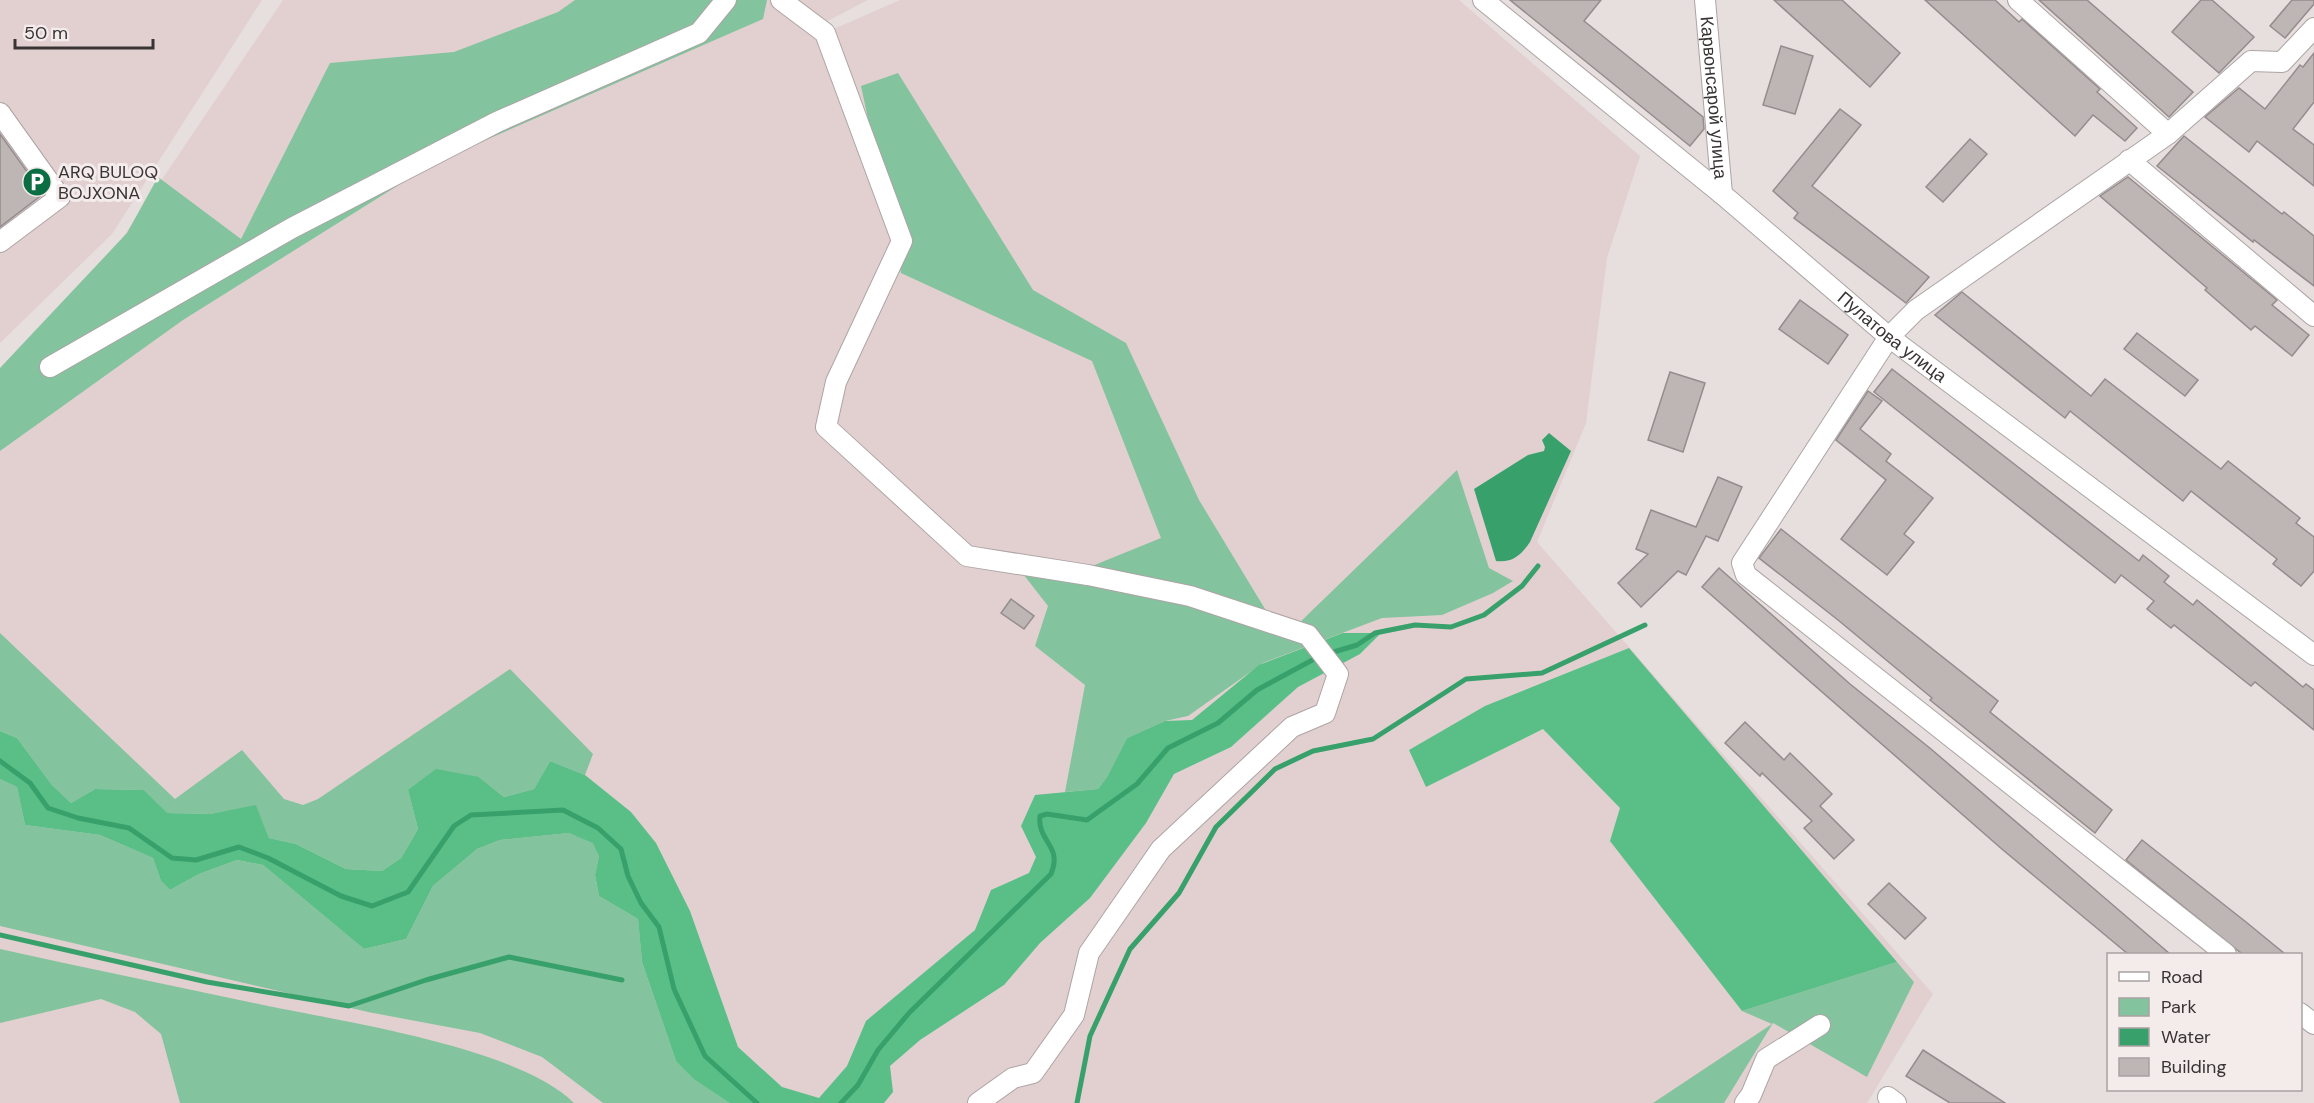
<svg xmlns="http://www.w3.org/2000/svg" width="2314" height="1103" viewBox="0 0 2314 1103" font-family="'DM Sans',sans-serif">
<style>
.built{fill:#e2d0d1}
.green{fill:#83c39d}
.forest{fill:#59bf87}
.water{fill:#38a16b}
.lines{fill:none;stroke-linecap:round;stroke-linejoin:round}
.stream{stroke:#38a16b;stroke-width:5}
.building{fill:#beb5b5;stroke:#948c8d;stroke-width:1.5}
.minor-casing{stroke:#ada4a5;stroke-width:22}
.minor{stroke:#fff;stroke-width:20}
.labels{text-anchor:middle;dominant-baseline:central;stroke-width:6;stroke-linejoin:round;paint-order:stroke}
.street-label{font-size:18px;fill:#383434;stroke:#f4ebeb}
.poi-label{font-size:18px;fill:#383434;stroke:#f4ebeb;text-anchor:start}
</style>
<rect width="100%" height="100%" fill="#e7dede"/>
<g class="built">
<polygon points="0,0 262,0 112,234 0,343"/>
<polygon points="283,0 868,0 814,28 820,35 900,0 1459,0 1640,156 1607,258 1586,423 1537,542 1933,994 1867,1103 0,1103 0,382 123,237"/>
</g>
<g class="green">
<polygon points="575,0 767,0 763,19 472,146 453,151 183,320 0,451 0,368 127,233 158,177 241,239 330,63 454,52 558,12"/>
<polygon points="898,73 1033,290 1126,343 1199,500 1265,609 1293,629 1457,470 1489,568 1513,581 1493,593 1442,615 1382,618 1263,663 1188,716 1165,721 1127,738 1107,777 1098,789 1065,792 1085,685 1035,646 1048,606 1020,570 1070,575 1161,538 1092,361 901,273 861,86"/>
<polygon points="0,633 175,799 242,750 284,799 303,805 318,799 510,669 593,754 585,775 550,761 534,789 504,797 479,777 408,790 418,829 401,858 382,871 346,869 296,844 269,838 256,806 210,814 166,813 144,790 95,789 71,803 52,785 17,738 0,731"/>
<polygon points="0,779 17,787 25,825 100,835 153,858 161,881 170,890 199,874 237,860 263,865 364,949 406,939 433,886 477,849 500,840 569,833 595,841 599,856 595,875 599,896 638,919 642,962 676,1061 730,1103 603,1103 542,1057 480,1033 368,1012 0,926"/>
<path d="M0,949C89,969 179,987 268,1006C346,1022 519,1048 574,1103H180L161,1034L135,1012L101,999L0,1023Z"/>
<polygon points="1897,962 1914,982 1867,1077 1773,1023 1724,1103 1653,1103 1772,1024 1742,1011"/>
</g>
<g class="forest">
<polygon points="1343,633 1381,633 1360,654 1298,687 1231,747 1174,774 1146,823 1090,898 1040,943 1004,985 920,1040 890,1066 893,1092 884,1103 730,1103 694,1079 676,1061 642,962 638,919 599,896 595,875 599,856 593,843 569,833 500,840 477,849 433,886 406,939 364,949 263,865 237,860 199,874 170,890 161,881 153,858 100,835 25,825 17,787 0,779 0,731 17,738 52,785 71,803 95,789 144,790 167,813 210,814 256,805 269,838 296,844 346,869 382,871 401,858 418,829 408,790 436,769 479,777 504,797 534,789 550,761 585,775 631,812 656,843 690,911 738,1047 782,1087 819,1098 847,1066 866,1021 975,930 991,890 1029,873 1036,857 1021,826 1035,795 1098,789 1107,777 1127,738 1165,721 1192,720 1259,665"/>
<polygon points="1629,648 1897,962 1742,1011 1610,841 1620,808 1543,729 1426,787 1409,750 1485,706"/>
</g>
<path class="water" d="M1549,433L1571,451L1530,542C1521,555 1513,563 1496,561L1474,489L1528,455L1544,451L1545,447L1542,440Z"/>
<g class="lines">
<g class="stream">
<polyline points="1327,654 1357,645 1375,633 1415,625 1451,627 1484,615 1522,586 1538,566"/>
<polyline points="0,761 30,783 48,808 78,818 129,828 172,858 196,860 239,847 268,858 341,896 372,906 408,892 454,826 471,815 563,810 598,828 621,849 628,876 641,903 659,927 674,989 705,1056 757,1103"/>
<polyline points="0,935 207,982 349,1006 426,980 509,957 622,980"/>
<path d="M841,1103L858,1085L878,1050L909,1013L1051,874C1063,845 1037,842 1040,816L1047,814L1087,820L1137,784L1168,748L1218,723L1257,690L1318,657"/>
<polyline points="1077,1103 1090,1036 1130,949 1179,893 1216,827 1275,769 1313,751 1373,739 1466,679 1542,673 1645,625"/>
</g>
</g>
<g class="building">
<polygon points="1510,0 1601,0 1584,21 1703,117 1704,129 1690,146"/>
<polygon points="1774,0 1842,0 1900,53 1870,87"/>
<polygon points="1925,0 1995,0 2019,22 2022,19 2100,89 2097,92 2137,128 2125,141 2093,115 2075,136"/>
<polygon points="2039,0 2087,0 2193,92 2169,117"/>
<polygon points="2201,0 2212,0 2254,37 2219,73 2172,32"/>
<polygon points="2292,0 2314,0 2314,4 2285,38 2270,26"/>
<polygon points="1781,46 1813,56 1795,114 1763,105"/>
<polygon points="2314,53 2314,102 2293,129 2314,145 2314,186 2257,141 2249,152 2205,117 2239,88 2265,109 2300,65 2303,67"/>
<polygon points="1840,109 1861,125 1812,186 1929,277 1906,303 1794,218 1798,213 1773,191"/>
<polygon points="0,134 43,194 0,227"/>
<polygon points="2184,136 2282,214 2284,212 2314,236 2314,286 2254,240 2253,242 2157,166"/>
<polygon points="1970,139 1987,154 1943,202 1926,187"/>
<polygon points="2128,177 2277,300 2272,305 2309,335 2292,356 2255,326 2251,330 2205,290 2207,288 2100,196"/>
<polygon points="1962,292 2091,396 2105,379 2221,469 2228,461 2300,518 2296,523 2314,537 2314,571 2301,586 2273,564 2277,559 2191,491 2183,501 2070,411 2065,418 1935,315"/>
<polygon points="1800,300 1848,335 1828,364 1779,329"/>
<polygon points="2137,333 2198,380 2185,396 2124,349"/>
<polygon points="1892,369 2139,561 2143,555 2169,576 2164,582 2193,605 2197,600 2303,687 2306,684 2314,690 2314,730 2255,682 2251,686 2174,625 2171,628 2147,609 2154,601 2121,575 2115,583 1874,392"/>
<polygon points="1670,372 1705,383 1683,452 1648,440"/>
<polygon points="1868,391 1882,401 1860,429 1891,454 1886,461 1933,498 1904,534 1914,542 1887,575 1841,539 1886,480 1836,440"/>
<polygon points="1718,477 1742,487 1718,541 1706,536 1686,575 1678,571 1641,607 1618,583 1648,554 1636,549 1651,510 1696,527"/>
<polygon points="1781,529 1998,701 1990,712 2112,810 2095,833 1930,700 1932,698 1838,620 1759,558"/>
<polygon points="1719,568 1850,684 1931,749 2170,954 2128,954 2003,850 1702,587"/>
<polygon points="1011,599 1034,616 1024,629 1001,613"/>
<polygon points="1745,722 1784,760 1790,753 1832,794 1820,806 1854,840 1834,859 1804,828 1812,821 1762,773 1760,776 1725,743"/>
<polygon points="2142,840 2246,922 2285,954 2243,954 2237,950 2126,860"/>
<polygon points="1889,883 1926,918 1905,939 1868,904"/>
<polygon points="1923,1050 1971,1081 2005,1103 1950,1103 1906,1076"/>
</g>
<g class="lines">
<g class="minor-casing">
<g id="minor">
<polyline points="781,0 825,33 902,241 836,382 826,427 967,556 1088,575 1190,596 1308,635 1338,674 1325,713 1292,727 1161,849 1089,953 1074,1015 1033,1073 1013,1078 978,1103"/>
<path id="s1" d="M1483,0L1722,194L1889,337L2314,655"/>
<path id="s2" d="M1705,0L1722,194"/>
<polyline points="2018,0 2168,134"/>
<polyline points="0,113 60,197 0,242"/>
<polyline points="2129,160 2314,316"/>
<polyline points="50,367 292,228 497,122 699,33 726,0"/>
<polyline points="2226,954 1746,575 1742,563 1889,337 1916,310 2168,134 2251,61 2282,62 2314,28"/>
<polyline points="2300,1013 2314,1024"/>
<polyline points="1888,1097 1896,1103"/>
<polyline points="1745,1103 1751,1095 1766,1059 1820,1025"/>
</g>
</g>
<use href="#minor" class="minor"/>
</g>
<defs>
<g id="parking-disc" transform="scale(1.5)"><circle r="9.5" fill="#0b6d42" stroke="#f4ebeb"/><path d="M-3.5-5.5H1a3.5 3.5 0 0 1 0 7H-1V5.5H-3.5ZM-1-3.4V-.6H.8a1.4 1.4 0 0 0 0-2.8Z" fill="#fff"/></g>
</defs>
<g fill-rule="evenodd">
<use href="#parking-disc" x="37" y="182"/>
</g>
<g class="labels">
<g class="street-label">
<text stroke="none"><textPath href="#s2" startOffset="98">Карвонсарой улица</textPath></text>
<text stroke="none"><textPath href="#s1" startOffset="530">Пулатова улица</textPath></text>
</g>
<g class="poi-label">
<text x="58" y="172">ARQ BULOQ<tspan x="58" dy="21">BOJXONA</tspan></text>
</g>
</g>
<rect x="2107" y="953" width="195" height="138" fill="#f4ebeb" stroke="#a9a2a2" stroke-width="1.5"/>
<rect x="2119" y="972" width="30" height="9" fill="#ffffff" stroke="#a9a2a2" stroke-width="1.5"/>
<text x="2161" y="983" font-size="18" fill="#383434">Road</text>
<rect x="2119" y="998" width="30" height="18" fill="#83c39d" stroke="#a9a2a2" stroke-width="1.5"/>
<text x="2161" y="1013" font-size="18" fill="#383434">Park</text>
<rect x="2119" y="1028" width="30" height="18" fill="#38a16b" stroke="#a9a2a2" stroke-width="1.5"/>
<text x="2161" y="1043" font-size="18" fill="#383434">Water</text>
<rect x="2119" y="1058" width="30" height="18" fill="#beb5b5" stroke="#a9a2a2" stroke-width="1.5"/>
<text x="2161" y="1073" font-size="18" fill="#383434">Building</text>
<path d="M15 39v9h138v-9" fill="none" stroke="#383434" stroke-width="3"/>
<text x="24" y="39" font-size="18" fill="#383434" stroke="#f4ebeb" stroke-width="4.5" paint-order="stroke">50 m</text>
</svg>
